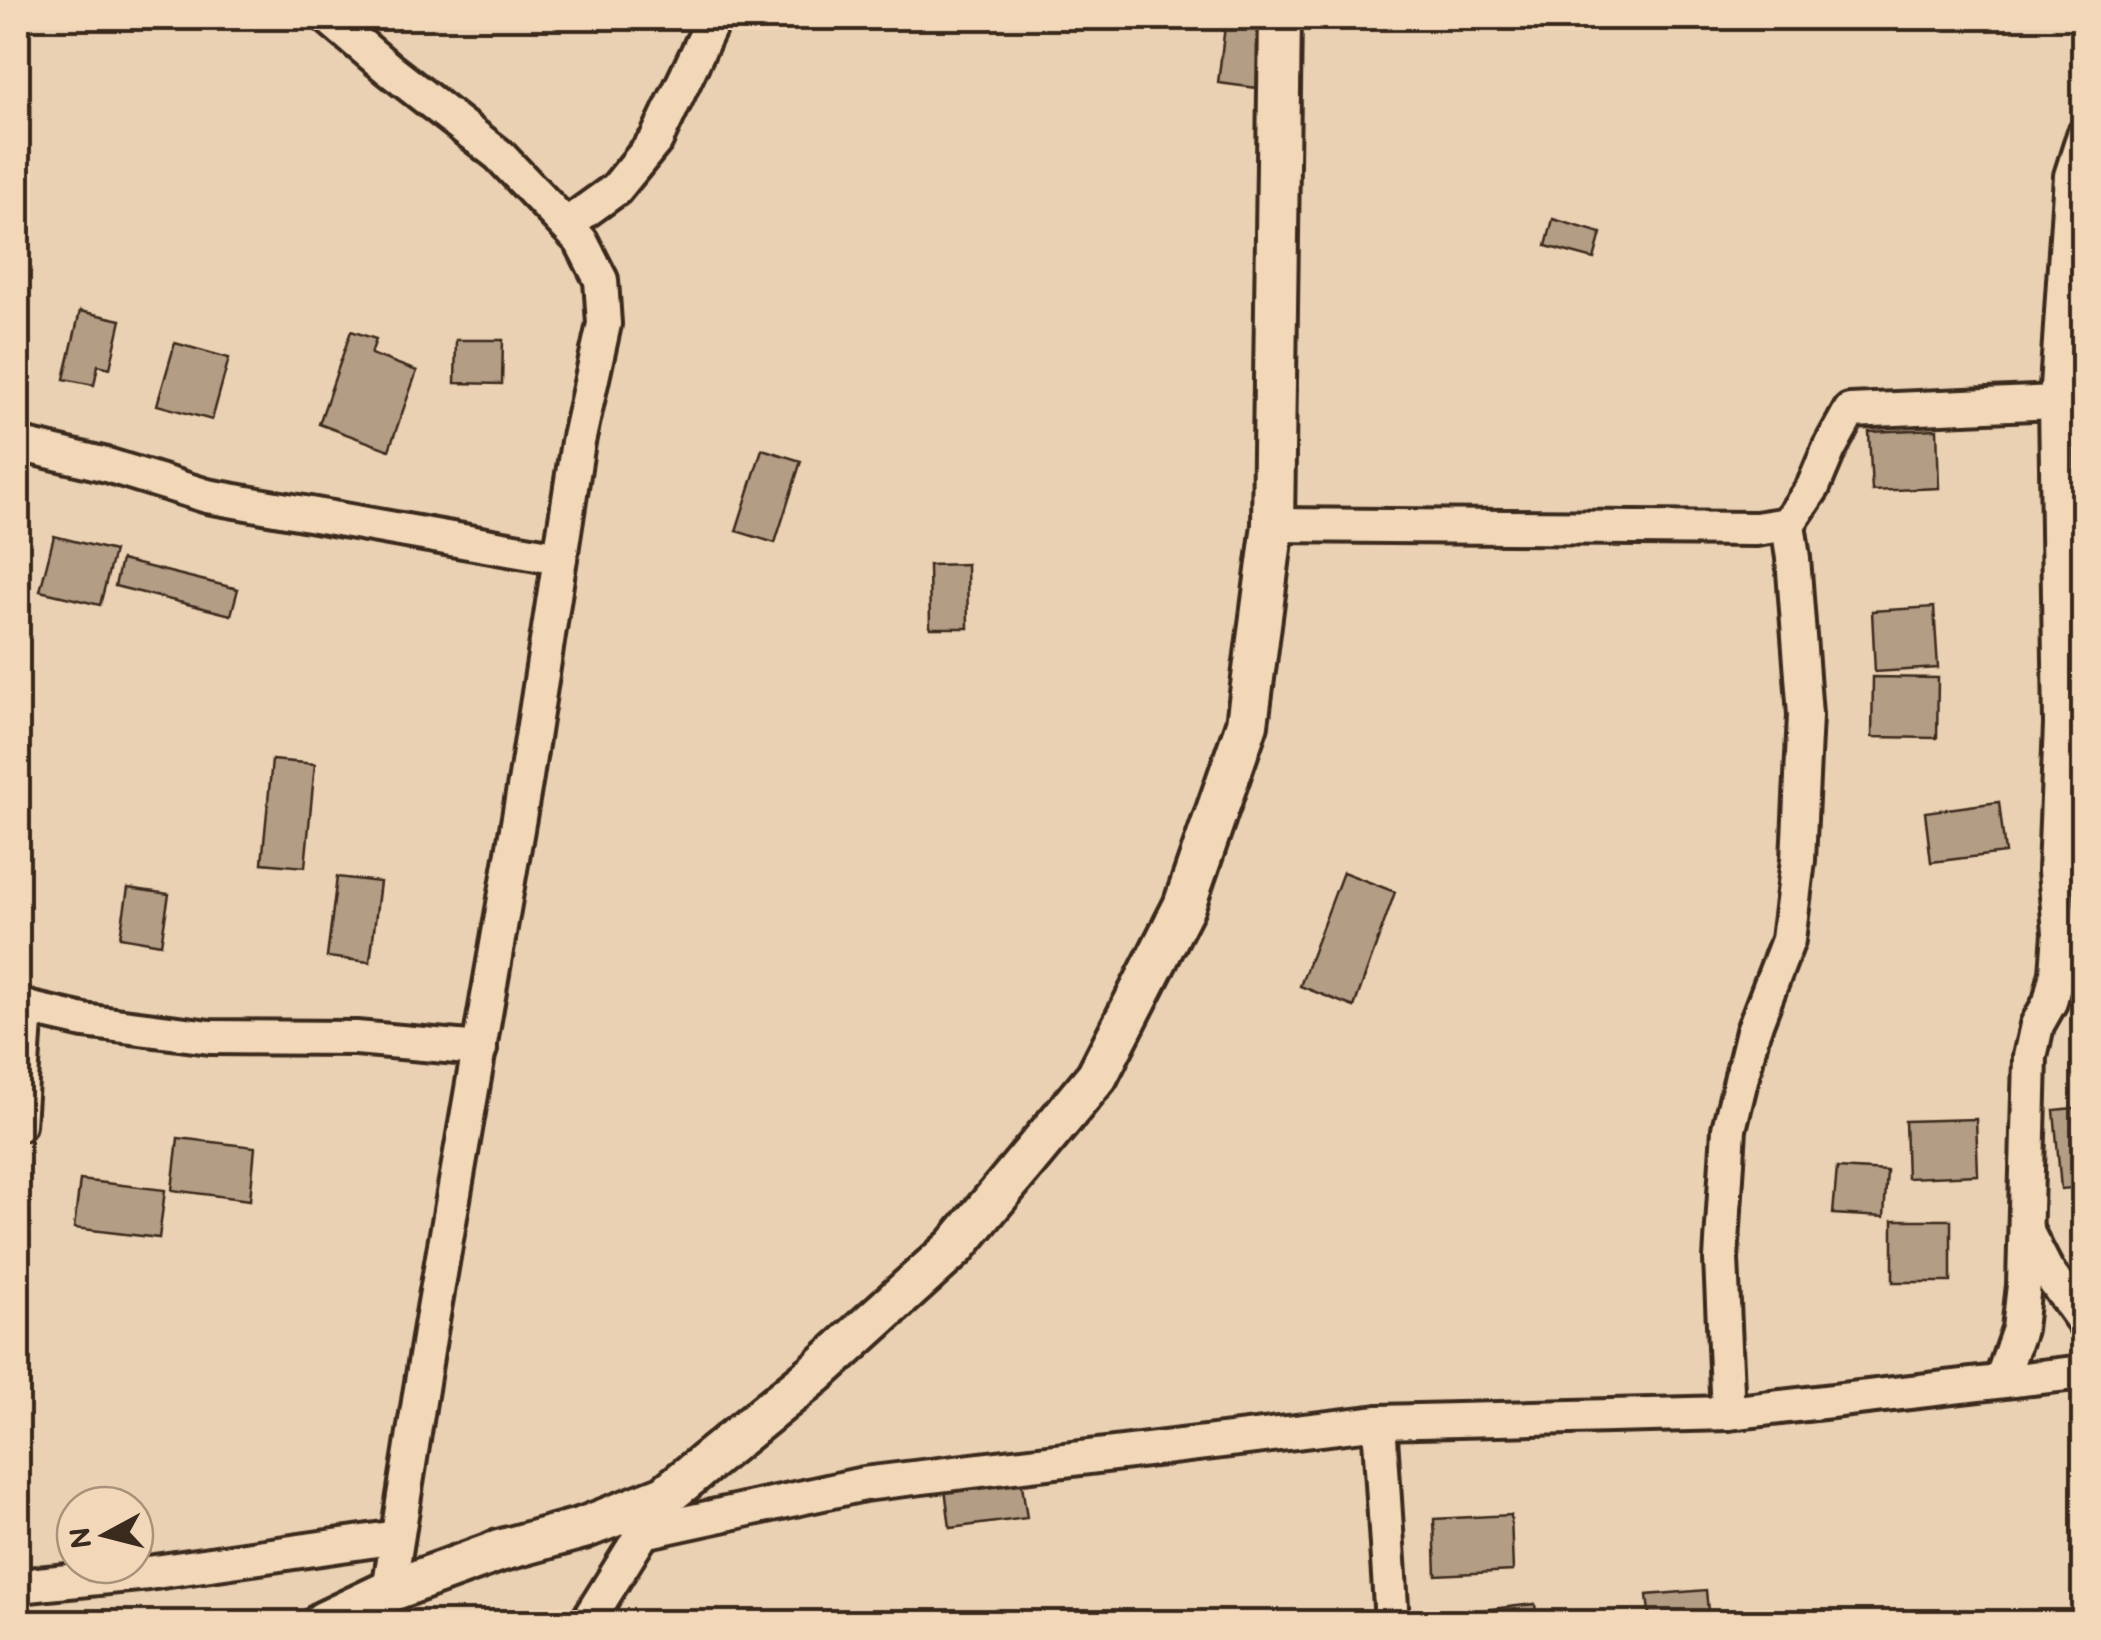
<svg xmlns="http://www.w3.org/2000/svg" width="2101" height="1640" viewBox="0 0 2101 1640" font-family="'Balsamiq Sans',sans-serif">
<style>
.building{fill:#b49d85;stroke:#3b2a1e;stroke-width:2.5}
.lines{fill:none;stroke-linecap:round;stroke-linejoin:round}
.minor-casing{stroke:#3b2a1e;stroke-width:40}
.tertiary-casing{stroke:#3b2a1e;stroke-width:48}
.minor{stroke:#f2d8b9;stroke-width:32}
.tertiary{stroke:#f2d8b9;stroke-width:40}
</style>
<rect width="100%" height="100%" fill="#ebd1b3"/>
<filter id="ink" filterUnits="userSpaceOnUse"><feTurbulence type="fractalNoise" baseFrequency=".01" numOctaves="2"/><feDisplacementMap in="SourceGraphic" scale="20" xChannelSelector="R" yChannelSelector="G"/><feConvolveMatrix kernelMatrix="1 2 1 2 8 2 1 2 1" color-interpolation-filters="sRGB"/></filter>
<g filter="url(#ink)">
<g class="building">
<polygon points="1226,18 1266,18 1257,88 1218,83"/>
<polygon points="1553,219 1601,233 1594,259 1546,246"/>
<polygon points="80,311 121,320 110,368 98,365 94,385 64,379"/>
<polygon points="351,331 376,339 371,354 417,371 389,450 319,424"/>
<polygon points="456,340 503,340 502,384 455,383"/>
<polygon points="175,343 229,358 212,420 157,405"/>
<polygon points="1937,429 1939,488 1872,491 1869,432"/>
<polygon points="762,449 801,461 775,543 736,531"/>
<polygon points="54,536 114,551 100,605 40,591"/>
<polygon points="121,560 238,589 231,615 115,586"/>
<polygon points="967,564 968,628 930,628 929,565"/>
<polygon points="1934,607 1938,668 1875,672 1872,611"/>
<polygon points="1873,677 1938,678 1937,738 1872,737"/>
<polygon points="272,760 315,764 305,867 262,863"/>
<polygon points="1999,802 2005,853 1931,862 1925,812"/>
<polygon points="1343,872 1395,892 1354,1007 1300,986"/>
<polygon points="337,877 380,882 370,962 327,957"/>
<polygon points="128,888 169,894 161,944 120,937"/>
<polygon points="2084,1107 2084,1187 2061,1189 2054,1110"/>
<polygon points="1976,1119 1978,1175 1907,1178 1905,1121"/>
<polygon points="178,1138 255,1147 250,1200 172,1190"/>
<polygon points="1837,1168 1887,1171 1884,1217 1833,1214"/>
<polygon points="80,1180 165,1190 159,1238 74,1228"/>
<rect x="1893" y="1220" width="58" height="62"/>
<polygon points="1021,1478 1027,1518 950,1528 945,1488"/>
<polygon points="1511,1515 1513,1571 1436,1575 1434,1519"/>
<polygon points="1706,1590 1709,1622 1650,1622 1647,1595"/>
<polygon points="1535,1604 1537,1622 1439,1622 1438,1615"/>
</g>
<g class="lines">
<g class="minor-casing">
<g id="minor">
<polyline points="329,18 390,70 499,155 581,241 601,280 604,324 578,442 526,777 430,1332 389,1591"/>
<polyline points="566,225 616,189 656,140 714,18"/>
<polyline points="18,444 107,465 207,496 560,558"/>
<polyline points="1788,524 1813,487 1829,449 1850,411 2056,402"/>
<polyline points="1273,525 1756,529 1788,524 1793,558 1805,715 1798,860 1788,940 1753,1031 1729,1129 1721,1259 1728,1413"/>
<polyline points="18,1006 84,1021 210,1037 356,1038 480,1049"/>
<polyline points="18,1125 26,1007"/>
<polyline points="2027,1232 2047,1271 2084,1322"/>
<polyline points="2001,1381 2019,1329 2024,1285 2030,1057 2037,1025 2050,1002 2057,973 2060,933 2055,871 2061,724 2056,402 2071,176 2084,135"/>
<polyline points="1379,1422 1392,1622"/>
<polyline points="643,1532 864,1484 1379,1422 1728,1413 2084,1372"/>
<polyline points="18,1586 148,1573 397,1537"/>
<polyline points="587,1622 655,1513"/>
</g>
</g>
<g class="tertiary-casing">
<polyline id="tertiary" points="324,1622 389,1591 499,1551 583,1528 665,1496 816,1373 955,1247 1097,1076 1184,906 1247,724 1273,525 1280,18"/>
</g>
<use href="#minor" class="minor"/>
<use href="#tertiary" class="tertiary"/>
</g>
</g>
<rect width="2101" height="1640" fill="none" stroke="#f2d8b9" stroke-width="60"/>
<rect x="30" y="30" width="2041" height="1580" fill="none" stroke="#3b2a1e" stroke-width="4" filter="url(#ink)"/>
<g transform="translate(105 1535) rotate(263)"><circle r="48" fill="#f2d8b9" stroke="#a9927b" stroke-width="2.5"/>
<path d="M0-8L18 38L0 25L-18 38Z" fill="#3b2a1e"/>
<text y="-15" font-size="28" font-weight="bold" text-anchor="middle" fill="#3b2a1e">N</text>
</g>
</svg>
